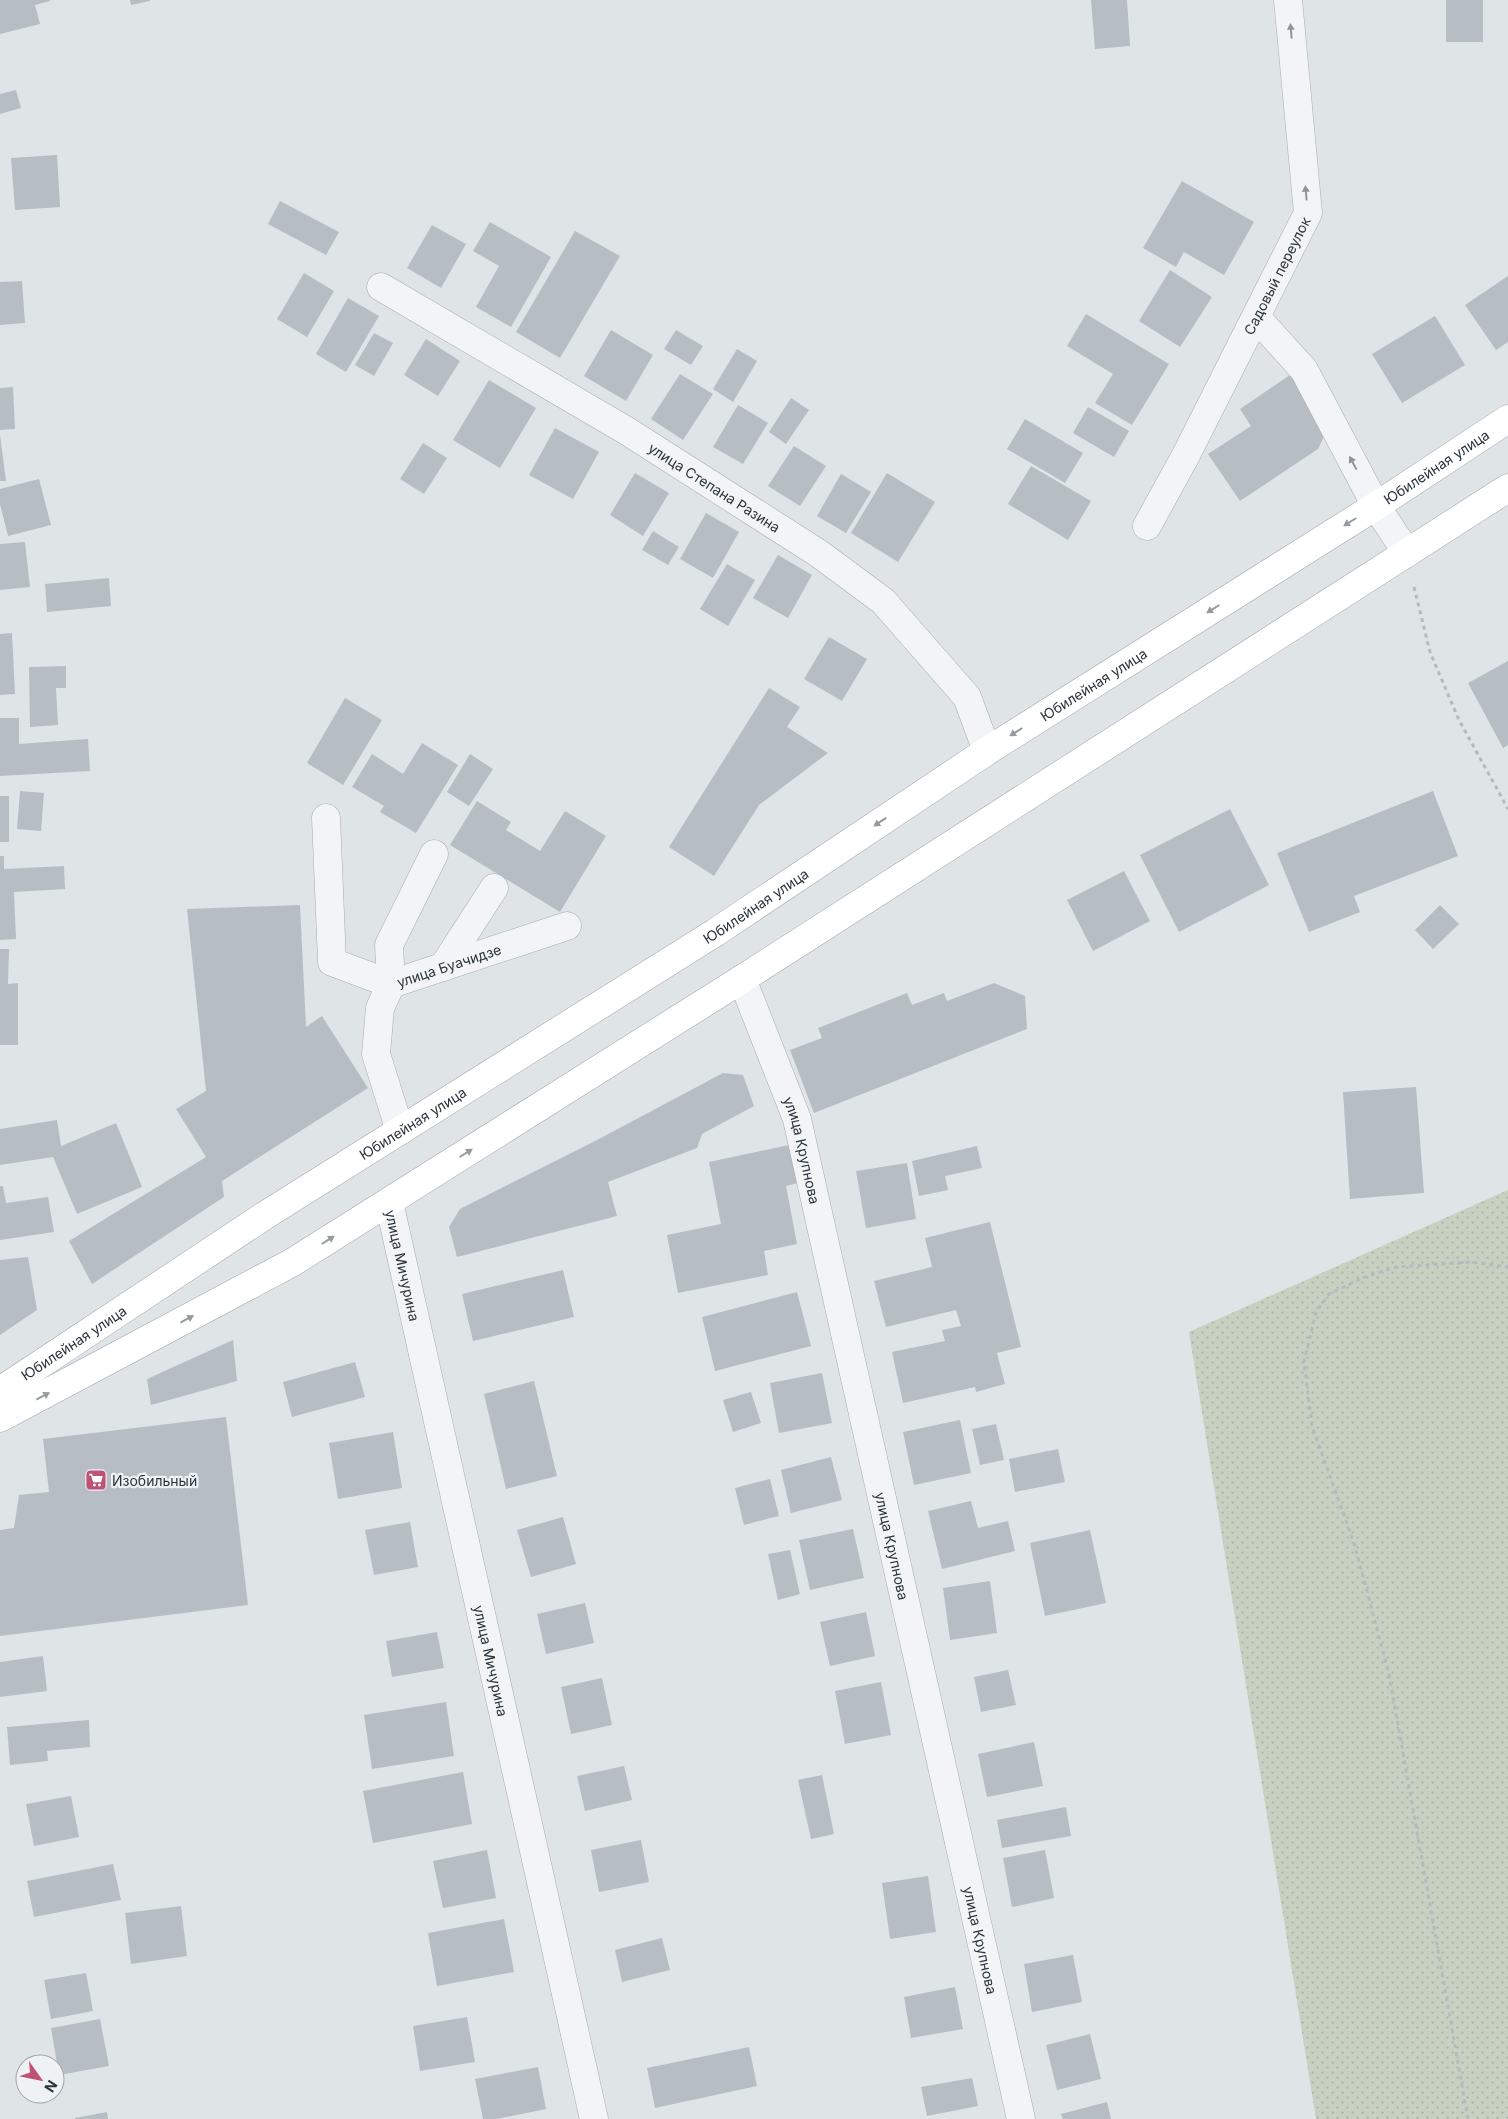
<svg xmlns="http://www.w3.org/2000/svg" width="1508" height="2119" viewBox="0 0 1508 2119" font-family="Inter,sans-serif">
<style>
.park{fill:url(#park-dots)}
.building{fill:#b7bec3}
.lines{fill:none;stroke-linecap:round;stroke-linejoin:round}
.minor-casing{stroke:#a5acb0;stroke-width:29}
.major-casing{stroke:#a0aab1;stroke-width:29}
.path{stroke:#b6babe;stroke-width:3;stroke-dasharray:4 4;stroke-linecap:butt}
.minor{stroke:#f2f4f6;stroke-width:28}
.major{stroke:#fff;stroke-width:28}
.oneway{fill:#8e9499}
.oneway2{fill:#949a9e}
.labels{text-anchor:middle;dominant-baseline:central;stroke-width:4.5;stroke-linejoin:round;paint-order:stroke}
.street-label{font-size:14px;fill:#2a343c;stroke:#eff2f5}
.poi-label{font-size:14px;fill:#2a343c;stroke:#eff2f5;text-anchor:start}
</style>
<defs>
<pattern id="park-dots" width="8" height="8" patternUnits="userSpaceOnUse" patternTransform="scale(1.25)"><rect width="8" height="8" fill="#c7d0c1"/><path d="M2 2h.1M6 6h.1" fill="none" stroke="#abb3a7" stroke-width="1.8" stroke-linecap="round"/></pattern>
</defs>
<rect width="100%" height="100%" fill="#dfe4e7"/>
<polygon class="park" points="1508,1190 1508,2119 1316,2119 1189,1332"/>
<g class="building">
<polygon points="0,0 50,0 50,1 35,5 40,24 0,34"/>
<polygon points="130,0 150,0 150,1 131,5"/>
<polygon points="1091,0 1127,0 1130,46 1095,49"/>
<rect x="1446" y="0" width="37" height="42"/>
<polygon points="16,90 21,108 0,114 0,94"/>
<polygon points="57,155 60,207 15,210 11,158"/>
<polygon points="1182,181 1254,222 1224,275 1184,252 1176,267 1143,248"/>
<polygon points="280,201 339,232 326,255 268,224"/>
<polygon points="490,222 551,257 511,327 476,307 499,266 473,251"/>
<polygon points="432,225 466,244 441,288 407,268"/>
<polygon points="575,231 620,256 560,358 516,332"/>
<polygon points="1170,270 1212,297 1180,347 1139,321"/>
<polygon points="304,273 334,291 307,337 277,319"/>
<polygon points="1508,276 1508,342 1496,350 1465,305"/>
<polygon points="22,281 25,323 0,325 0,282"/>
<polygon points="348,298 379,316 346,372 316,354"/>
<polygon points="1086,314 1169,364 1132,425 1095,403 1113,374 1067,346"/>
<polygon points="1435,316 1465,365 1402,403 1372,354"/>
<polygon points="611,330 653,355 626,401 584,376"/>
<polygon points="676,330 703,346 691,365 664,349"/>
<polygon points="374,333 393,343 374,376 355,365"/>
<polygon points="426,339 460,361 438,396 404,375"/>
<polygon points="737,349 757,361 733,402 713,389"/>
<polygon points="680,374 713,394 683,440 651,419"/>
<polygon points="1290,375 1327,430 1318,449 1240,501 1208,454 1251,426 1240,409"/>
<polygon points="489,380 536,408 500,468 453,440"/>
<polygon points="13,387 15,429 0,430 0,388"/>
<polygon points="791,398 809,410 786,444 769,432"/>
<polygon points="738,405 768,423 743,464 713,447"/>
<polygon points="1088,407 1129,431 1114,457 1073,433"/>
<polygon points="1025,419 1083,453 1065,483 1007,449"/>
<polygon points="555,428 599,452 573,499 529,475"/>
<polygon points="0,435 6,481 0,481"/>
<polygon points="423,443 447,458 424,494 400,479"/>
<polygon points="794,446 826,466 800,506 768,486"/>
<polygon points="1031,466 1091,501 1068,540 1008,504"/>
<polygon points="635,473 669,493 643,536 610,515"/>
<polygon points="887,473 935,502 898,562 851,533"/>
<polygon points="841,474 871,492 846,533 817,516"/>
<polygon points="39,479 51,525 8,536 0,504 0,489"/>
<polygon points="706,513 739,532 713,578 680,559"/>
<polygon points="653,531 679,547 668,565 642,550"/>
<polygon points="25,542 30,587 0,590 0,544"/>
<polygon points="778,555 812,575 788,618 753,598"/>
<polygon points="727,564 755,580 728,626 700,609"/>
<polygon points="109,578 111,606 47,612 45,584"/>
<polygon points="12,633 15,694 0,695 0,634"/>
<polygon points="829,637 867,659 842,701 804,679"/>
<polygon points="1508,661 1508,745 1503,748 1468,683"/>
<polygon points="66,666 66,688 56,688 58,725 30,727 29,667"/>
<polygon points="769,688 800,707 787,727 828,753 759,805 714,876 669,847"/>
<polygon points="345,698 382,720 343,785 307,763"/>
<polygon points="0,718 19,718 19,744 88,739 90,771 0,776"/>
<polygon points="422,743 458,765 416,833 380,812 384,806 352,787 372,754 403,774"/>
<polygon points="470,754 493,769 469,806 447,792"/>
<polygon points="20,791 44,793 41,831 17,829"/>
<polygon points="1433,791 1458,856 1354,896 1360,912 1309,932 1277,853"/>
<rect x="0" y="796" width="9" height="46"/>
<polygon points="477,801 511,822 506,830 540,851 565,811 606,836 560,912 450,845"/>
<polygon points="1230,809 1269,885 1179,932 1140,855"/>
<polygon points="0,856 4,856 4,869 64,866 65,889 14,892 16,939 0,940"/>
<polygon points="1124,871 1150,921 1093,951 1067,900"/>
<polygon points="300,905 306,1027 322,1016 368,1088 222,1181 224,1197 92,1284 69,1241 206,1157 176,1109 206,1091 187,909"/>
<polygon points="1440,905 1459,924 1433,949 1415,930"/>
<polygon points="0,949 9,949 8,984 18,983 18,1045 0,1045"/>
<polygon points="994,983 1025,996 1027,1029 814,1113 790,1050 822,1038 818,1028 907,993 912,1005 944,993 947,1001"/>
<polygon points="723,1073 743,1075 754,1106 702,1134 697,1148 608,1182 617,1216 457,1257 449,1227 460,1209 597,1140"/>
<polygon points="1416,1087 1424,1193 1350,1199 1343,1092"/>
<polygon points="57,1120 61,1146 116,1123 142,1187 77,1214 53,1157 0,1165 0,1129"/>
<polygon points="789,1145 798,1183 786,1186 797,1244 764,1251 768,1275 678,1293 667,1235 721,1224 709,1162"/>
<polygon points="977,1146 982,1168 945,1176 948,1190 919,1196 912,1161"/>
<polygon points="907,1163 916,1219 866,1228 856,1171"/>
<polygon points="0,1186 3,1186 6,1203 48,1197 54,1232 0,1240"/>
<polygon points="990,1222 1021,1347 997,1353 1005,1384 976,1392 975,1387 903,1403 892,1352 945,1341 942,1330 961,1326 956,1310 886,1327 874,1281 932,1267 925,1238"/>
<polygon points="28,1257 37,1310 0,1335 0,1260"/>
<polygon points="563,1270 574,1317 473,1341 462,1294"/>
<polygon points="797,1292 811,1346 715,1371 702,1317"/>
<polygon points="233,1340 237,1381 151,1405 147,1379"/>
<polygon points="355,1362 365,1397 292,1417 283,1382"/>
<polygon points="822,1373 832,1423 779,1433 770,1383"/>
<polygon points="534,1381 557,1476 506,1489 484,1394"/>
<polygon points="751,1392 761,1423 733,1432 723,1400"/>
<polygon points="226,1417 248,1605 0,1636 0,1530 14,1528 19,1495 49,1492 43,1439"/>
<polygon points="960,1420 971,1473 914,1485 903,1432"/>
<polygon points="996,1424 1004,1460 980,1465 972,1429"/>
<polygon points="393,1432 402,1488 338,1499 329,1443"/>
<polygon points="1058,1449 1065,1482 1015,1492 1009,1459"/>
<polygon points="831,1457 842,1500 791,1513 781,1470"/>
<polygon points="770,1479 779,1516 744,1525 735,1488"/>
<polygon points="971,1501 978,1528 1008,1521 1015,1551 942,1569 928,1511"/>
<polygon points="563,1517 576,1564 531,1577 517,1530"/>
<polygon points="410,1522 418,1567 374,1575 365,1530"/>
<polygon points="853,1529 864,1578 810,1590 799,1540"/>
<polygon points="1090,1530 1106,1603 1045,1616 1030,1543"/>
<polygon points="790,1550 800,1594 778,1600 768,1554"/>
<polygon points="990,1581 997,1633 950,1640 943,1588"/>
<polygon points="585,1603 594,1643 546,1654 537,1614"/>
<polygon points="866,1612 875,1656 830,1666 820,1622"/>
<polygon points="437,1632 444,1668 392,1677 386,1641"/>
<polygon points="43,1656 47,1691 0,1697 0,1662"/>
<polygon points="1008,1670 1016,1705 981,1712 974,1677"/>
<polygon points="602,1678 612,1725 571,1734 561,1687"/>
<polygon points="881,1682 891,1735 845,1744 835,1691"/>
<polygon points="446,1702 454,1756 372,1769 364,1715"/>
<polygon points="89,1720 90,1747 47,1751 48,1761 10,1765 7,1727"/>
<polygon points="1034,1742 1043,1786 987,1797 978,1754"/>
<polygon points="624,1766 632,1800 585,1811 577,1776"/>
<polygon points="463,1772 472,1824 373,1843 363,1791"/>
<polygon points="822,1775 834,1834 811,1839 798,1780"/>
<polygon points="71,1796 79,1837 34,1846 26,1804"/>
<polygon points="1066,1807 1071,1836 1002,1848 997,1820"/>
<polygon points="641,1840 649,1882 599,1892 591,1850"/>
<polygon points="487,1850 496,1898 443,1908 433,1861"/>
<polygon points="1045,1850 1054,1898 1012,1907 1003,1858"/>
<polygon points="113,1864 121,1900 34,1917 27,1881"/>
<polygon points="928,1876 936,1932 890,1939 882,1883"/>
<polygon points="181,1906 187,1956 131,1964 125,1913"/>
<polygon points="504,1919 514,1972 437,1986 428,1933"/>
<polygon points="662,1938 670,1970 622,1982 615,1950"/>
<polygon points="1073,1955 1082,2002 1032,2012 1024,1964"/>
<polygon points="86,1973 93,2011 51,2019 44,1980"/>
<polygon points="955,1987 963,2029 911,2038 904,1997"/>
<polygon points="467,2017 475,2062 420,2071 413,2026"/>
<polygon points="100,2019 109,2066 59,2075 51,2028"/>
<polygon points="1090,2034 1101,2079 1057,2090 1046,2045"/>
<polygon points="749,2047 757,2086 655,2108 647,2068"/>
<polygon points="538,2067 546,2109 497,2119 483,2119 475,2079"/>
<polygon points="972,2078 978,2106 927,2116 921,2087"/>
<polygon points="1107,2102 1111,2119 1063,2119 1061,2114"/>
<polygon points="107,2112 108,2119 75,2119 75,2118"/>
</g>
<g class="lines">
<g class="minor-casing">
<g id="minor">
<path id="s1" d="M381,287L627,431L818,553L883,601L967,697L987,751"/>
<polyline points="1256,317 1304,370 1376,506 1407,553"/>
<path id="s2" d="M1147,526L1186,455L1308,213L1288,0"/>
<polyline points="326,818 332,962 391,984 389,945 434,854"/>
<polyline points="443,967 494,888"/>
<path id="s3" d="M742,979L797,1119L1021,2119"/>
<path id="s4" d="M400,1131L376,1054L380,1008L391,984L567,926"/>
<path id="s5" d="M389,1202L594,2119"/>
</g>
</g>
<g class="major-casing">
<g id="major">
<path id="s6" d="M0,1391L264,1216L716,932L987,751L1376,506L1508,419"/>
<polyline points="0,1418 293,1262 742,979 1508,488"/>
</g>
</g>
<g class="path">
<polyline points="1414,587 1430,652 1459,720 1508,809"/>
<polyline points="1468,2119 1389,1674 1354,1543 1312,1426 1304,1362 1316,1312 1329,1294 1365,1277 1396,1267 1472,1262 1508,1267"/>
</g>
<use href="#minor" class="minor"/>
<use href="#major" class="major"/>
</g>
<defs><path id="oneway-solid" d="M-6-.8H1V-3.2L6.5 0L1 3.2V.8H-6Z" transform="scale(1.25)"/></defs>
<g class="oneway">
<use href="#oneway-solid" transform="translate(1291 31) rotate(-95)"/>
<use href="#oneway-solid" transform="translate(1306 193) rotate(-95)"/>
<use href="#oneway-solid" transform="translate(1353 463) rotate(-118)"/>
</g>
<g class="oneway2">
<use href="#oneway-solid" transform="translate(1350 522) rotate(148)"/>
<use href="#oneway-solid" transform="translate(1213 609) rotate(148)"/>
<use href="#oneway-solid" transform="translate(1016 732) rotate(148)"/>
<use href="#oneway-solid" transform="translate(880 822) rotate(146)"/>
<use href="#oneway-solid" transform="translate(466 1153) rotate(-32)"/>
<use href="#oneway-solid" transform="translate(328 1240) rotate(-32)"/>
<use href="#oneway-solid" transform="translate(187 1319) rotate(-28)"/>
<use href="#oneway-solid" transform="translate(43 1396) rotate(-28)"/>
</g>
<defs>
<g id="supermarket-square" transform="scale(1.125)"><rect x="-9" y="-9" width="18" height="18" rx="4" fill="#bf5173" stroke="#eff2f5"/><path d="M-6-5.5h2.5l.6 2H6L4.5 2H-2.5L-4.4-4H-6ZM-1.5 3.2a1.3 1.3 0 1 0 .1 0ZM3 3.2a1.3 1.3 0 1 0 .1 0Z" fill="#fff"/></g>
</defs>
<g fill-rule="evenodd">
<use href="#supermarket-square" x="96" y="1480"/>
</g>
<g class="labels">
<g class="street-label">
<text stroke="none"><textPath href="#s2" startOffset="282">Садовый переулок</textPath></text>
<text stroke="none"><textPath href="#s6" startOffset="1708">Юбилейная улица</textPath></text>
<text stroke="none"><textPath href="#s1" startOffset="389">улица Степана Разина</textPath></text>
<text stroke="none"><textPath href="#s6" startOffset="1302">Юбилейная улица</textPath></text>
<text stroke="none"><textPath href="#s6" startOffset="898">Юбилейная улица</textPath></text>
<text stroke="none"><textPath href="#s4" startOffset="214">улица Буачидзе</textPath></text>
<text stroke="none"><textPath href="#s6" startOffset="492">Юбилейная улица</textPath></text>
<text stroke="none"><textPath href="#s3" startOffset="182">улица Крупнова</textPath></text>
<text stroke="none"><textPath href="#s5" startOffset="65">улица Мичурина</textPath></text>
<text stroke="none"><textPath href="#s6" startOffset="88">Юбилейная улица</textPath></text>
<text stroke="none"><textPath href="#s3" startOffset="588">улица Крупнова</textPath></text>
<text stroke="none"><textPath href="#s5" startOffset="470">улица Мичурина</textPath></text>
<text stroke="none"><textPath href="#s3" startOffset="992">улица Крупнова</textPath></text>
</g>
<g class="poi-label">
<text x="112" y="1480">Изобильный</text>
</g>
</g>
<g transform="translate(40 2079) rotate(123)"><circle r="24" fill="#eff2f5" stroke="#a0a6ab"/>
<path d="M0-4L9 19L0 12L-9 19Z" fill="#bf5173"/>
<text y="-8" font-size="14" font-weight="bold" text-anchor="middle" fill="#2a343c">N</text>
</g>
</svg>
